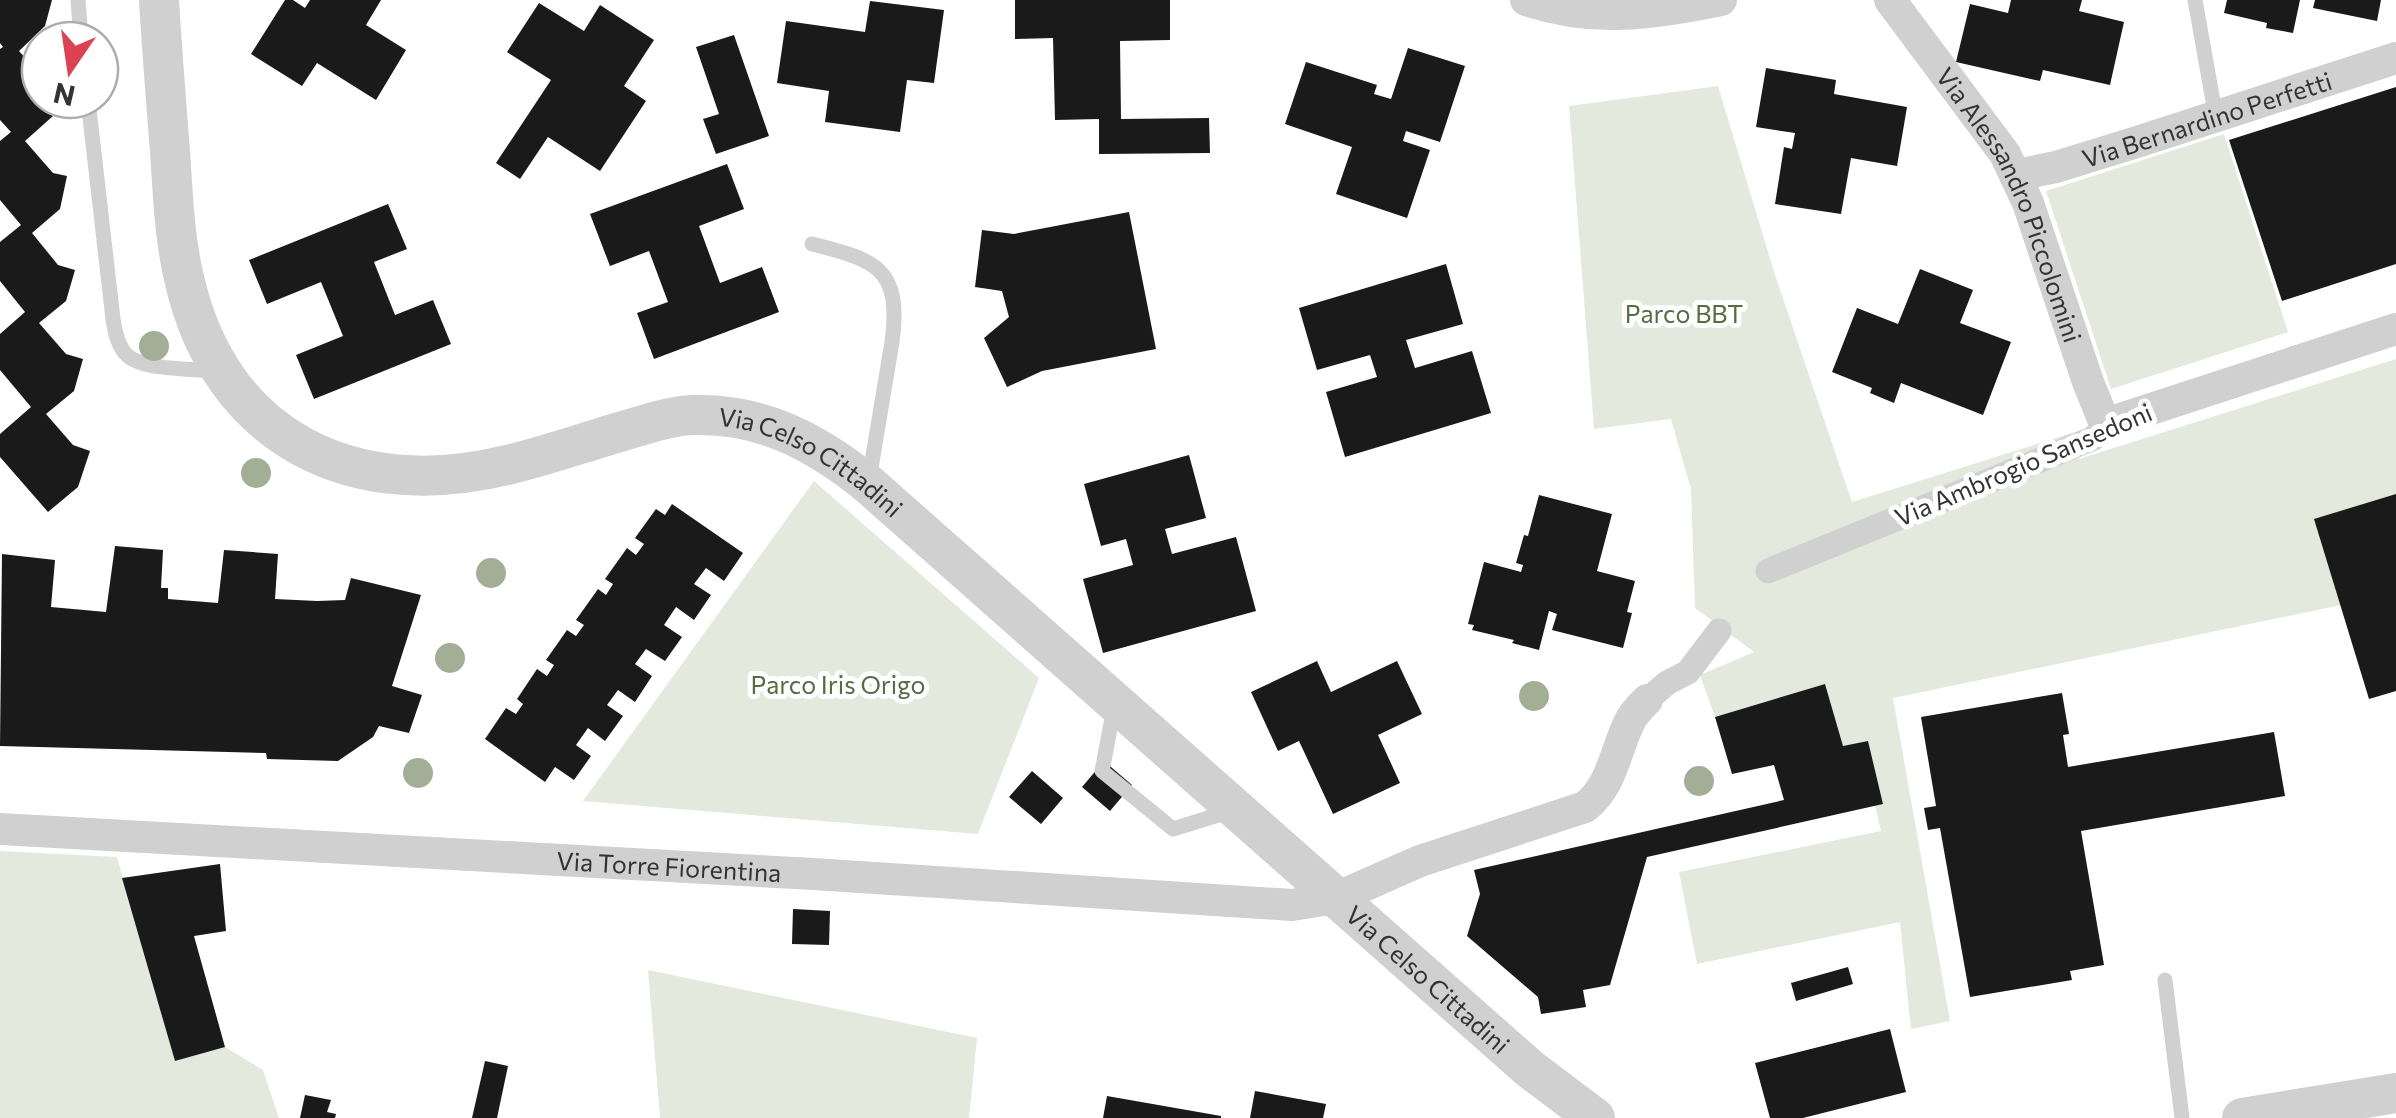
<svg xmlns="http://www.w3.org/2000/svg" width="2396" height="1118" viewBox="0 0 2396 1118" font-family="Commissioner,sans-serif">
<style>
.green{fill:#e3e9dc}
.building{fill:#1a1a1a}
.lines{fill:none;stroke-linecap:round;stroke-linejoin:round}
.service{stroke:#d0d0d0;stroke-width:15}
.pedestrian{stroke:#d0d0d0;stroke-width:25}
.minor{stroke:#d0d0d0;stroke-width:32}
.tertiary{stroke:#d0d0d0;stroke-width:40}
.tree{fill:#a3ae97}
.labels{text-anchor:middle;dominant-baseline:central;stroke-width:10;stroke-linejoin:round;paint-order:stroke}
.street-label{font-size:25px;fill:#333;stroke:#fff}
.park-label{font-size:25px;fill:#576c42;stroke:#fff}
</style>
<rect width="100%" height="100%" fill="#fff"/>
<g class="green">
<polygon points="1718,86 1775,275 1852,502 2072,433 2079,459 2396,359 2396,494 2341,605 1893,698 1950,1021 1911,1029 1900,922 1697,964 1679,872 1881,831 1875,806 1883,803 1868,742 1843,746 1825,684 1715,717 1700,675 1754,652 1695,608 1691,489 1671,419 1594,429 1569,106"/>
<polygon points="2224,134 2288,332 2111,389 2046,191"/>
<polygon points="814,481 1039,678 978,834 583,801"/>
<polygon points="0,851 117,857 175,1061 225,1047 263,1070 279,1118 0,1118"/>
<polygon points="648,970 977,1038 969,1118 660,1118"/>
</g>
<g class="building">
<polygon points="0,0 52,0 45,26 19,51 40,75 40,100 58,100 53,116 25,141 53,173 67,176 60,209 32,233 58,265 75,270 66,301 39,323 66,354 83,359 74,391 46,414 73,445 90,451 78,487 48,512 0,457 0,434 31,407 0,370 0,334 25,312 0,281 0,242 21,225 0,200 0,141 11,132 0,120 0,49 3,47 0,43"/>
<polygon points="285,0 293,0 305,8 310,0 381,0 366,25 406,50 376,100 317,63 302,86 251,54"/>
<polygon points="1015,0 1170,0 1170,40 1120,41 1121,119 1209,118 1210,153 1099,154 1099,119 1055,120 1053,38 1015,39"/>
<polygon points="2011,0 2082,0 2079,11 2124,22 2110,85 2043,70 2040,81 1956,62 1970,4 2008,13"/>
<polygon points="2227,0 2300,0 2293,33 2266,28 2267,23 2224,13"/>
<polygon points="2315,0 2381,0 2377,21 2313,8"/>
<polygon points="870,1 944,10 934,83 907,80 900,132 825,122 829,91 777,83 786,21 865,32"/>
<polygon points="539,3 584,31 600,5 654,40 624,86 646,101 600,171 548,137 520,179 496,163 551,80 507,52"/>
<polygon points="734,35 769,136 716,154 703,119 719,114 696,47"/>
<polygon points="1408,48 1465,66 1440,142 1406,131 1403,141 1430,150 1407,218 1336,194 1352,147 1285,124 1306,62 1377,85 1374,94 1391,99"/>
<polygon points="1766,68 1836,80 1834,94 1907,107 1897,166 1851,158 1841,214 1775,204 1784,147 1792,149 1795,133 1756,127"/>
<polygon points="2396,87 2396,264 2282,301 2229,140"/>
<polygon points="727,164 744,209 699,226 720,283 762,267 779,312 654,359 637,313 668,302 649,251 610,266 590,214"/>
<polygon points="388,204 407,249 374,262 395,315 433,300 451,344 314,399 296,355 343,336 321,282 267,304 249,260"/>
<polygon points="1129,212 1156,349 1042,371 1007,387 984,338 1009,317 1002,291 975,287 982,230 1014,234"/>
<polygon points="1446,264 1463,324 1406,340 1415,368 1472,351 1491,413 1345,457 1326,392 1377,377 1370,355 1317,370 1299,308"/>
<polygon points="1920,269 1973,290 1960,323 2011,342 1983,415 1901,383 1894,403 1870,393 1872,388 1832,372 1857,308 1898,324"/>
<polygon points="1189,455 1206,518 1165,529 1172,554 1236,537 1256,611 1103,653 1083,579 1133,565 1126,539 1101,546 1084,484"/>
<polygon points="2396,494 2396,691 2369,699 2314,519"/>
<polygon points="1539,495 1612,514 1597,571 1635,581 1627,612 1632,613 1623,648 1552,630 1557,614 1549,611 1539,650 1512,643 1514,640 1472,630 1474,625 1468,624 1484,562 1521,572 1523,565 1516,563 1524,535 1528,536"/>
<polygon points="672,504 743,553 724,581 706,568 694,584 711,595 694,620 676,607 664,625 682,637 665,661 646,649 635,664 652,676 635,702 618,690 607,705 623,716 605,741 588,728 576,745 591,756 574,780 555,767 545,782 485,739 506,708 516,714 523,704 517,699 537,669 547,676 554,665 546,660 567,630 576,636 584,625 576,620 598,589 606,595 613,584 605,579 627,548 636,555 644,544 635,538 656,509 665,515"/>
<polygon points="115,546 163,550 161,588 168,588 168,599 218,603 224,550 278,554 275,599 317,601 345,600 351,578 421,595 392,686 422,695 409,733 379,726 373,737 338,761 267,759 266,753 0,746 2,554 55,560 51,607 106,612"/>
<polygon points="1317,661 1331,692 1397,661 1422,714 1378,735 1400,783 1333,814 1299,741 1278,751 1251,692"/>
<polygon points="1825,684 1843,746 1868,741 1883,804 1647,857 1610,985 1583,990 1586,1007 1541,1014 1538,997 1467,936 1480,894 1474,870 1784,800 1774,765 1732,774 1715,717"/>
<polygon points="2062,693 2069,734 2063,735 2068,767 2274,732 2285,796 2081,831 2104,965 2070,971 2072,980 1970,997 1940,828 1928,830 1924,808 1936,806 1921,717"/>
<polygon points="1104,761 1132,785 1110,811 1082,787"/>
<polygon points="1032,771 1063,798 1041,824 1009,797"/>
<polygon points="220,864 226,931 194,936 225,1047 175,1061 122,878"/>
<polygon points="793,909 830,911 829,945 792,944"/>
<polygon points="1848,967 1853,984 1796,1001 1791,983"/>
<polygon points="1890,1029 1906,1092 1803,1118 1770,1118 1755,1063"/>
<polygon points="485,1061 508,1066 497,1118 472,1118"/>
<polygon points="1255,1091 1326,1104 1323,1118 1250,1118"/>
<polygon points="305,1095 331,1100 327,1112 336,1114 335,1118 300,1118"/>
<polygon points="1107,1096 1221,1116 1221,1118 1103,1118"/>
</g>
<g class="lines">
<g class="service">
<polyline points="78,0 81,40"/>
<polyline points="2195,0 2216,118"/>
<path d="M88,100L113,319C115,332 118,348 128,356C144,370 193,369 215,371"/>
<path d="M812,244C876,260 902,268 892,342L869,480"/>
<polyline points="1114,708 1102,771 1173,829 1231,811"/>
<polyline points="2165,980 2182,1118"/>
</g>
<g class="pedestrian">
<polyline points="1768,571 2094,438 2105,424"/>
<polyline points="1647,700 1667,683 1688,672 1719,631"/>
</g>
<g class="minor">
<path d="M1526,0C1594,23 1652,14 1721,0"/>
<path id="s1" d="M1890,0L2005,154L2028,203L2088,382L2105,424L2396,329"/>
<path id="s2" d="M2017,175L2056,167L2137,142L2396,58"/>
<path id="s3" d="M0,829L813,874L1292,905L1336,898L1420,861L1585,807C1613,786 1615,749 1631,719C1635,712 1641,706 1647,700"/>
</g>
<g class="tertiary">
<path id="s4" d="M159,0C162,50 166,101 170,151C173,194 174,236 184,278C220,439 353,503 507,465C546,456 585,442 623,431C647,424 672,415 697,415C764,414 817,443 868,484L1530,1069L1595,1118"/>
<polyline points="2242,1118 2396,1093"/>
</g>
</g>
<g class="tree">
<circle cx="154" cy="346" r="15"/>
<circle cx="256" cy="473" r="15"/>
<circle cx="491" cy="573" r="15"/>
<circle cx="450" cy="658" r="15"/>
<circle cx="1534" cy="696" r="15"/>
<circle cx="418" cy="773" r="15"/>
<circle cx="1699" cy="781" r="15"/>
</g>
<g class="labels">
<g class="street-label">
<text stroke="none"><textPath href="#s2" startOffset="198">Via Bernardino Perfetti</textPath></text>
<text stroke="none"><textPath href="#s1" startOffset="240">Via Alessandro Piccolomini</textPath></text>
<text transform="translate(2023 464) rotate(-23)">Via Ambrogio Sansedoni</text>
<text stroke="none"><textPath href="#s4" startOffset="1025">Via Celso Cittadini</textPath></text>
<text stroke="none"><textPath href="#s3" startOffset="670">Via Torre Fiorentina</textPath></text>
<text stroke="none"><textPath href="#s4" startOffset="1835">Via Celso Cittadini</textPath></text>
</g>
<g class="park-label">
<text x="1684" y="313">Parco BBT</text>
<text x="838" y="684">Parco Iris Origo</text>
</g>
</g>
<g transform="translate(70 70) rotate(193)"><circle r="48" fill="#ffffff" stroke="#adadad" stroke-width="2.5"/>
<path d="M0-8L18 38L0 25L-18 38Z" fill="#db4354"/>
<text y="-15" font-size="28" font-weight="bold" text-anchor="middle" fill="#333333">N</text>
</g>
</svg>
